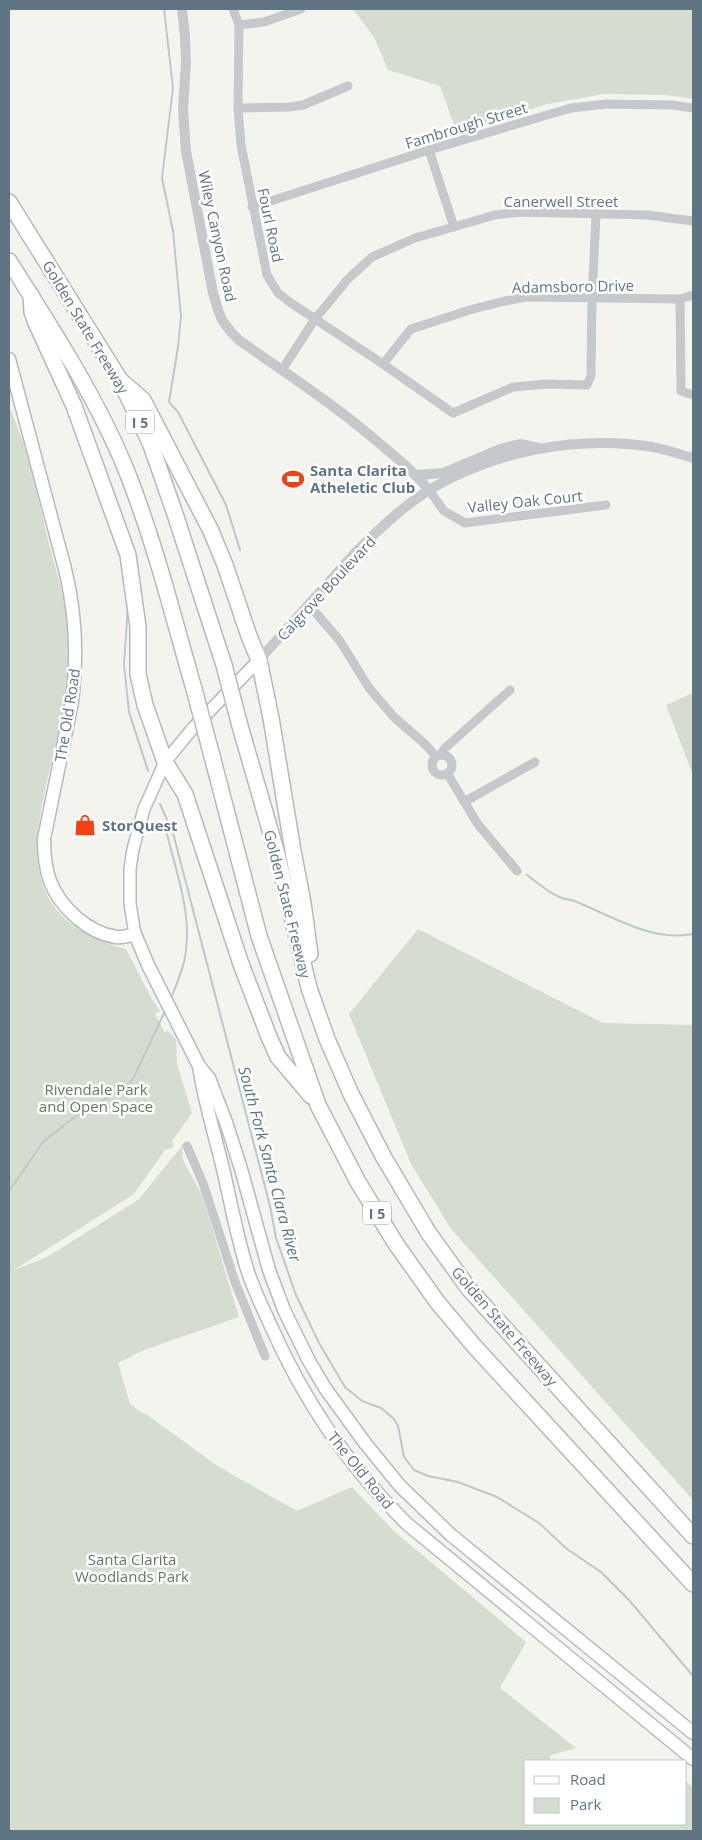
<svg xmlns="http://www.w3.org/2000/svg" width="702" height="1840" viewBox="0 0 702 1840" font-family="'Open Sans',sans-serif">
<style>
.green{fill:#d5dcd0}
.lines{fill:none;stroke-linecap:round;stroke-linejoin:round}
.stream{stroke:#bbc9cd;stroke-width:2}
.secondary-casing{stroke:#b5bbbf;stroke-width:14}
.primary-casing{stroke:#b6babe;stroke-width:15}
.motorway-casing{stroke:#b5b9bc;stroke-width:18}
.minor{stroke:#c6c9cc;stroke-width:9}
.tertiary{stroke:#c6c9cc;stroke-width:10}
.secondary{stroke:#fff;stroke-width:11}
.primary{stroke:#fff;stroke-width:12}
.motorway{stroke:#fff;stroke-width:15}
.motorway-bridge-casing{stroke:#b5b9bc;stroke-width:18;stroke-linecap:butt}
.motorway-bridge{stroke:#fff;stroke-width:15}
.labels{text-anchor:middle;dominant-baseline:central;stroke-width:5;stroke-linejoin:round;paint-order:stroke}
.shield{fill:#fff;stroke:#909ea9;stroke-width:1}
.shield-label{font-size:14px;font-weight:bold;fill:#607584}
.street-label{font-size:15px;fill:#607584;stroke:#fff}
.poi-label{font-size:15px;font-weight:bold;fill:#607584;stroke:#fff;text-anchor:start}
.park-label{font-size:15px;fill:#667a60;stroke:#fff}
.water-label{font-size:16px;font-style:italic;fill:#5b7882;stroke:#fff}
</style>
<rect width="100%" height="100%" fill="#f4f4ef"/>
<g class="green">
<polygon points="353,9 693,9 693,99 666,95 604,94 547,104 457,133 440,86 388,70 374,37"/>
<path d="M9,406C14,419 20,432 24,445C34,477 41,511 49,544C56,569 66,603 68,629C71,662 68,694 60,726C39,821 0,915 126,949L152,999L160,1011L155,1014L165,1033L167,1030L176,1039L177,1064L192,1113L172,1141L174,1147L165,1150L134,1194L14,1270L47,1257L138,1200L186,1141L182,1149L183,1160L202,1195L239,1317L144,1350L118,1363L130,1404L144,1414H146L219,1467L297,1511L352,1487L395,1532L526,1642L500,1688L576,1748L551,1755L549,1761H526V1824H686V1781L693,1788V1831H9Z"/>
<polygon points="693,693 693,775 666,705"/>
<polygon points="418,929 603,1023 693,1025 693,1500 451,1229 411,1164 349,1014"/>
</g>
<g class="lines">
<g class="stream">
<polyline points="164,9 173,88 162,178 173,231 181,316 178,347 169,402 178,412 226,505 240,550"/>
<polyline points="128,607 124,664 129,712 148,771"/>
<polyline points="160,804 173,833 270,1206 276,1238 296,1295 319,1343 345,1387 362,1401 381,1408 394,1419 398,1426 404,1457 414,1470 428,1476 458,1482 497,1497 539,1523 567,1549 601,1572 629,1600 693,1676"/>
<path d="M167,823V834C177,875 194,919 184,962C181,974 176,986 171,998"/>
<path d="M527,875C538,883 550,894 562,898C567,900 572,899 577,902C613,917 653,942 693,934"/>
<polyline points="9,1191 43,1142 73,1118 126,1087 133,1079 165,1011"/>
</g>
<g class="secondary-casing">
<polyline id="secondary" points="135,934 130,904 130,869 133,849 144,809 165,762 193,728 259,660"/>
</g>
<g class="primary-casing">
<g id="primary">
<path d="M9,359L65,569C76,614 78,656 72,702L44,839C44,853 45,867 50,881C60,907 88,933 116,937C122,938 128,936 135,934L148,965L199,1066L209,1078L227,1125L241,1169L269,1270L284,1310L309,1361L325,1388L365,1443L400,1486L451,1535L693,1733"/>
<path d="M199,1066C204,1101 215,1135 223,1169C231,1203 237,1238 248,1272C254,1290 262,1307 270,1324C304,1401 346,1463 406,1523L693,1759"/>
</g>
</g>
<g class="motorway-casing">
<g id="motorway">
<polyline points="9,202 120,380 151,445 175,514 224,665"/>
<path d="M9,261C52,329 97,398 127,472C155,543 173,616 194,689"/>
<polyline points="31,295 32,312 36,323 74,406 128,555 138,627 138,674 145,705 165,762 185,794 241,964 269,1037 278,1057 311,1096"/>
<polyline points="120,380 143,400 211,531 225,565 249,636 259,660 271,718 293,851 303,903 310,954"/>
<polyline points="240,726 277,854 309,988 327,1039 351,1094 383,1156 428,1232 469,1289 693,1536"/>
<polyline points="212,756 259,936 318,1105 358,1182 396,1244 438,1303 475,1347 693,1584"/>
</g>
</g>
<g class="minor">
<polyline points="233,9 239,25 238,108 241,145 267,275 278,293 291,303 383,364 453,413 513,387 548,384 587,385 591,376 592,298 596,215"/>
<polyline points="239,25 264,22 301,9"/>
<polyline points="238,108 289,107 303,105 348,86"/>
<polyline points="429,150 454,227"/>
<polyline points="252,207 429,150 571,108 606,104 672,105 693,108"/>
<polyline points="680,299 681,391 693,395"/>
<polyline points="383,364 411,329 473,309 505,301 527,297 680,299 693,295"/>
<polyline points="282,370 315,319 348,279 372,257 415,238 495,215 520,212 647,215 693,221"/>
<polyline points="429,490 444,511 465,523 606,505"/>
<polyline points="309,605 340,641 369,688 394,717 427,746 436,757"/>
<polyline points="441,755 444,749 510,690"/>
<circle cx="442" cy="765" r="10"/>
<polyline points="447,773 477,823 517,871"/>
<polyline points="464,802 535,762"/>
<polyline points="187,1146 203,1183 235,1282 265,1356"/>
</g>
<g class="tertiary">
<path d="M182,9L185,37L186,62L183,110L186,151L213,293L218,310L222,320L231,332L239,340C287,374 335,405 379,443C397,458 414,472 429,490"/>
<polyline points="417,475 443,473 500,449 520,444 538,448"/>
<path d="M259,660L354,554C377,531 401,508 429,490C494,451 577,435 653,447C666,450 680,454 693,458"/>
</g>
<use href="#secondary" class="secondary"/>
<use href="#primary" class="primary"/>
<use href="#motorway" class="motorway"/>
<g class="motorway-bridge-casing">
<g id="motorway-bridge">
<polyline points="224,665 240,726"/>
<polyline points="194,689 212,756"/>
</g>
</g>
<use href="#motorway-bridge" class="motorway-bridge"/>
</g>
<defs>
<g id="stadium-bare" transform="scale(1.725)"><path d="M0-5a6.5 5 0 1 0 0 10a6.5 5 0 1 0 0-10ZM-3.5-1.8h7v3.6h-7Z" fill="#f34211" stroke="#fff" stroke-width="2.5" paint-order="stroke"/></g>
<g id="shop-bare" transform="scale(1.725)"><path d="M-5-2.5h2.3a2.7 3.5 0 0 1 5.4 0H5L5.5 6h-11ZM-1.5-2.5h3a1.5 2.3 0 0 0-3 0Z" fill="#f34211" stroke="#fff" stroke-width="2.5" paint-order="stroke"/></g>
</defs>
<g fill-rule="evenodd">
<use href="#stadium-bare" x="293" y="479"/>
<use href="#shop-bare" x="85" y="825"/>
</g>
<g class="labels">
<g class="shield">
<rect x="126" y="410.5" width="28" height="23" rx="4"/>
<rect x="363" y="1201.5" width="28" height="23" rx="4"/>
</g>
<g class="shield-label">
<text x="140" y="422">I 5</text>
<text x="377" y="1213">I 5</text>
</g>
<g class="street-label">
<text transform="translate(466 125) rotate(-17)">Fambrough Street</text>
<text x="561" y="201">Canerwell Street</text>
<text transform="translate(271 225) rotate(78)">Fourl Road</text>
<text transform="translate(218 236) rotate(78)">Wiley Canyon Road</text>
<text transform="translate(573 286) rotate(-1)">Adamsboro Drive</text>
<text transform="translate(86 327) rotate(59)">Golden State Freeway</text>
<text transform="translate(525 501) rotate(-6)">Valley Oak Court</text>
<text transform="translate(326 588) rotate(-47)">Calgrove Boulevard</text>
<text transform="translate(67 715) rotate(-81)">The Old Road</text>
<text transform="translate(288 904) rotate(76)">Golden State Freeway</text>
<text transform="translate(505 1326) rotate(49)">Golden State Freeway</text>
<text transform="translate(361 1470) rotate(51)">The Old Road</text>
</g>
<g class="poi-label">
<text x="310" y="470">Santa Clarita<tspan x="310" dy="17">Atheletic Club</tspan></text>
<text x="102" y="825">StorQuest</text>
</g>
<g class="park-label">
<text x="96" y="1089">Rivendale Park<tspan x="96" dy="17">and Open Space</tspan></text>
<text x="132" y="1559">Santa Clarita<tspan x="132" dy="17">Woodlands Park</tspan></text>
</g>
<g class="water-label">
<text transform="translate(270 1164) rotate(75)">South Fork Santa Clara River</text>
</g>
</g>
<rect width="702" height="1840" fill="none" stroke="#607584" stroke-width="20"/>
<rect x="524" y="1760" width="162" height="65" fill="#ffffff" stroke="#bfc8ce"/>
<rect x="534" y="1776" width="25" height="8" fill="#ffffff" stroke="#bfc8ce"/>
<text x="570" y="1785" font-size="15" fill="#607584">Road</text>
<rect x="534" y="1798" width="25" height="15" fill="#d5dcd0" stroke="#bfc8ce"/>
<text x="570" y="1810" font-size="15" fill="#607584">Park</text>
</svg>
